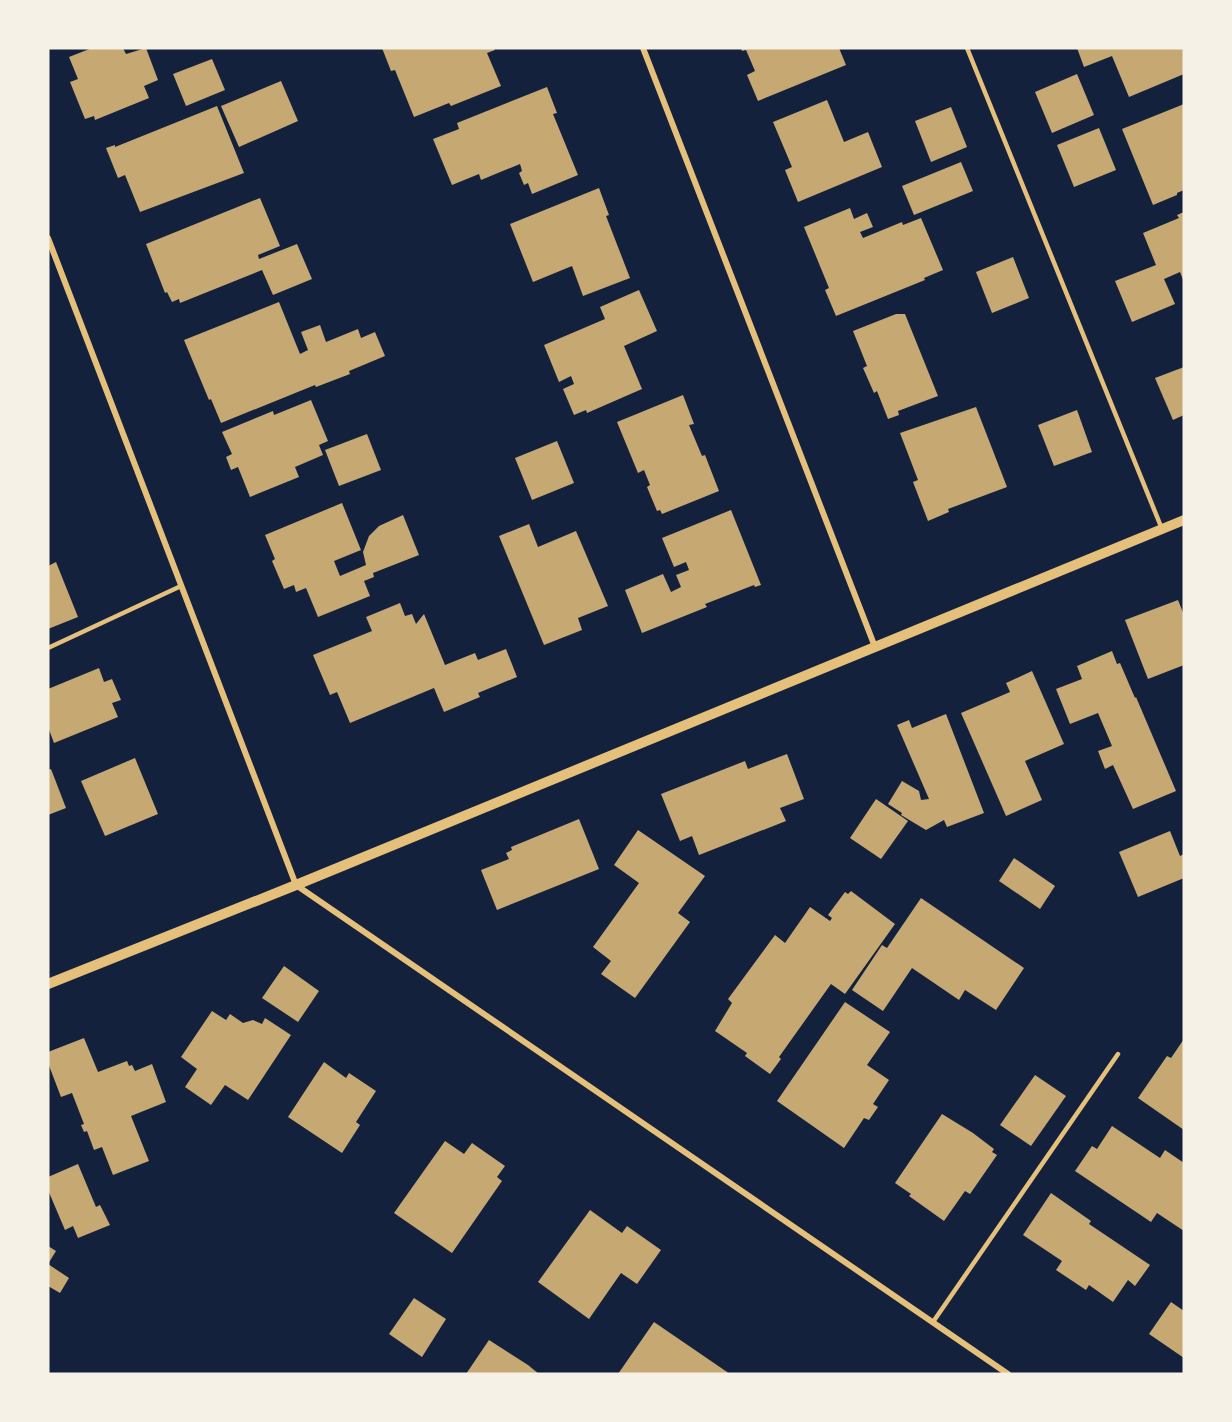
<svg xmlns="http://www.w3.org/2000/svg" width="1232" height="1422" viewBox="0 0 1232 1422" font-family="Poppins,sans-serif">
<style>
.building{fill:#c6a872}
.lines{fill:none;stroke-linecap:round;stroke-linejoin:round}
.service{stroke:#e5c07b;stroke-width:4.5}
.minor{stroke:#e5c07b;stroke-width:6}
.tertiary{stroke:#e5c07b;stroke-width:10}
</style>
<rect width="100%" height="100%" fill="#14213d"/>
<g class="building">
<polygon points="92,48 123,48 126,54 146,48 158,80 144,86 149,98 95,120 94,116 85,119 70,82 78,79 69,57"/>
<polygon points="382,48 494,48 495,50 487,53 501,86 451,106 449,103 414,117 395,70 391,71"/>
<polygon points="741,48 839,48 846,65 758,101 747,75 755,71 746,50 742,51"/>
<polygon points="1077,48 1184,48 1184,74 1129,97 1112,56 1084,67"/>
<polygon points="212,59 225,90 186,106 173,74"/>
<polygon points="1077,74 1094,115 1052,133 1035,92"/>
<polygon points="281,81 298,121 239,147 221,106"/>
<polygon points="547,87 557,113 553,114 578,175 532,194 528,183 524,185 519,173 522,171 520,164 481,180 479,174 452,185 433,139 459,129 457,123"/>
<polygon points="827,100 844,142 868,132 882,167 798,202 785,170 792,167 773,122"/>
<polygon points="1184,104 1184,190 1177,193 1177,195 1153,205 1122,129"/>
<polygon points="217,106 244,173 140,212 125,175 118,178 106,148 115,145 115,147"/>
<polygon points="951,107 967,147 931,162 915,121"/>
<polygon points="1099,128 1116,170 1074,187 1057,145"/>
<polygon points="961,162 973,191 914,215 902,186"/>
<polygon points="599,188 609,215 606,216 630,278 583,296 572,266 533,282 510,224"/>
<polygon points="260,198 280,246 258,255 259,259 297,244 312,279 273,295 262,270 180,303 179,299 172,302 167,292 165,293 146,244"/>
<polygon points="850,208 854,219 867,213 873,227 860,232 863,238 902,222 903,225 921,218 943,270 924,278 925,280 836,316 825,290 829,288 804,227"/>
<polygon points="1184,212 1184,282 1180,272 1164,279 1175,304 1132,322 1115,281 1156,265 1143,233 1179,218 1177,215"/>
<polygon points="1013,257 1029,298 992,313 976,272"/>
<polygon points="639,290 657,331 624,346 642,389 587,413 586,410 574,415 563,389 574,384 571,376 559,382 544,345 605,319 600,307"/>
<polygon points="279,302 300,354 308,350 301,332 320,325 326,342 358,329 361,338 375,332 385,356 349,371 350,374 316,387 315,385 221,423 211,399 209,400 184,340"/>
<polygon points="896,314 905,314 938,396 898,411 899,415 888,419 877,391 874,393 863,368 867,366 853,331"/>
<polygon points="1184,367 1184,415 1173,420 1155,378"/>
<polygon points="683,395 694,424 689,425 702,456 705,455 719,491 662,514 660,510 657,511 647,487 650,485 644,470 638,473 617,422"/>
<polygon points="311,400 328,441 319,445 323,455 295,467 299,477 250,497 238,467 231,470 226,457 232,454 222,432 273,411 274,415"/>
<polygon points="976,407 1007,487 948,509 949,512 928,521 913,482 918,480 900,433"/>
<polygon points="1077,410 1092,452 1054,466 1038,425"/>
<polygon points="367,434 381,470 339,486 325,450"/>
<polygon points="557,441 574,483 532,500 515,458"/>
<polygon points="342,503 361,550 334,561 340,576 366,565 363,552 369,536 379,526 403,515 419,555 373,573 374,577 364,581 370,596 318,617 306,588 296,592 294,585 284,589 272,561 275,559 265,535"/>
<polygon points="731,510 761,585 755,587 754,585 705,604 707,607 642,633 625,590 663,574 671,592 681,587 676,575 689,570 686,562 674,567 662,538"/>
<polygon points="529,524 538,547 576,531 608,606 578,618 582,630 544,645 499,536"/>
<polygon points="56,562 78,617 48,629 48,566"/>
<polygon points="1178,600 1184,615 1184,665 1148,679 1125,620"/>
<polygon points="400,603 405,616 412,614 416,624 424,614 445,665 475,653 478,660 506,649 517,677 478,693 480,697 444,712 434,688 350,723 337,692 330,695 313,655 372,631 366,617"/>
<polygon points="1112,651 1117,664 1120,663 1135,698 1136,697 1176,791 1133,809 1113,765 1105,769 1098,751 1112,746 1098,713 1070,724 1056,689 1082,679 1077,666"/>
<polygon points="99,668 104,682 112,679 121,700 112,703 118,717 54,743 48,727 48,689"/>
<polygon points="1032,671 1064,744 1025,761 1042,800 1006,816 961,713 1010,692 1006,683"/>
<polygon points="946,714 984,813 947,827 944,820 926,830 901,815 902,813 888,804 902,781 919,791 921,800 929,799 897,725 909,720 912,728"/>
<polygon points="787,754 804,799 780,808 786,821 699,855 692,836 680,841 661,794 745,761 748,769"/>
<polygon points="135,758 158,814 105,836 81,781"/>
<polygon points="51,769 66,808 48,815 48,770"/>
<polygon points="876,799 908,821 881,859 850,838"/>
<polygon points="579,819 599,869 497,910 481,870 509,859 506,853 512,850 511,847"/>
<polygon points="638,830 705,876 678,913 690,922 635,998 601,974 611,961 593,947 639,883 614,865"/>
<polygon points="1170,831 1180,856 1184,854 1184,878 1138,897 1119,852"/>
<polygon points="1014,858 1055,886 1040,909 999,881"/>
<polygon points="851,891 895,924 845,994 831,984 779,1057 781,1059 770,1074 745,1056 747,1053 715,1031 732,1003 728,999 775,935 785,943 810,907 830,921 832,918 828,915 845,892 848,894"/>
<polygon points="921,898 1024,968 996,1010 965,990 959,1000 912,968 883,1011 852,990 882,945 887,948"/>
<polygon points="284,966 319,991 298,1022 262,998"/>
<polygon points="845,1002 890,1032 867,1065 889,1080 873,1104 878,1107 869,1120 864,1118 844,1148 777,1101"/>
<polygon points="212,1011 226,1020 230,1014 243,1023 253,1020 262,1024 265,1018 291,1035 248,1100 225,1085 211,1105 185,1087 197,1069 181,1057"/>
<polygon points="84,1038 98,1072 127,1061 129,1066 132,1065 135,1071 152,1064 166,1102 131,1116 149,1161 113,1175 102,1147 94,1150 87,1131 84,1132 81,1125 84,1124 72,1093 61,1097 48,1063 48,1052"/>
<polygon points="1184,1039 1184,1130 1138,1098 1167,1056 1171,1058"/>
<polygon points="324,1062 346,1078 349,1073 376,1091 356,1122 360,1125 342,1153 288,1117"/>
<polygon points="1035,1075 1066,1096 1031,1146 1000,1125"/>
<polygon points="942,1114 973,1133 994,1149 992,1152 997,1155 970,1194 965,1191 944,1221 909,1196 911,1194 895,1183"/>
<polygon points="1112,1126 1160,1158 1165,1150 1184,1163 1184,1231 1157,1213 1151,1222 1075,1171 1092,1146 1097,1149"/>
<polygon points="445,1141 464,1154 472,1143 505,1166 497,1177 502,1181 452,1253 394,1213"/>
<polygon points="78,1164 96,1207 100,1205 110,1225 78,1238 73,1226 65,1230 48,1190 48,1177"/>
<polygon points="1051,1193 1091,1221 1089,1224 1150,1265 1135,1286 1128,1280 1113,1302 1089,1285 1086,1290 1056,1270 1062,1261 1023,1235"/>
<polygon points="590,1210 622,1233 627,1226 661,1250 637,1284 621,1273 589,1319 538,1282"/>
<polygon points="48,1246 56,1251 48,1264 69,1278 60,1293 48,1286"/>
<polygon points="414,1298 446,1319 422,1357 389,1334"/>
<polygon points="1171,1302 1184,1311 1184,1358 1149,1334"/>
<polygon points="654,1322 730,1374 618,1374"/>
<polygon points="489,1340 528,1365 539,1374 466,1374"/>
</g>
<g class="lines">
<g class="service">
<polyline points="967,48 1162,529"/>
<polyline points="48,648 181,586"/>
<polyline points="933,1322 1118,1054"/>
</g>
<g class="minor">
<polyline points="643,48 875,647"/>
<polyline points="48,238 296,885 1008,1374"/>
</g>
<polyline class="tertiary" points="48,984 296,885 1184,520"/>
</g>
<rect width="1232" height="1422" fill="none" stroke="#f6f1e7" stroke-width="99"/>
</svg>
